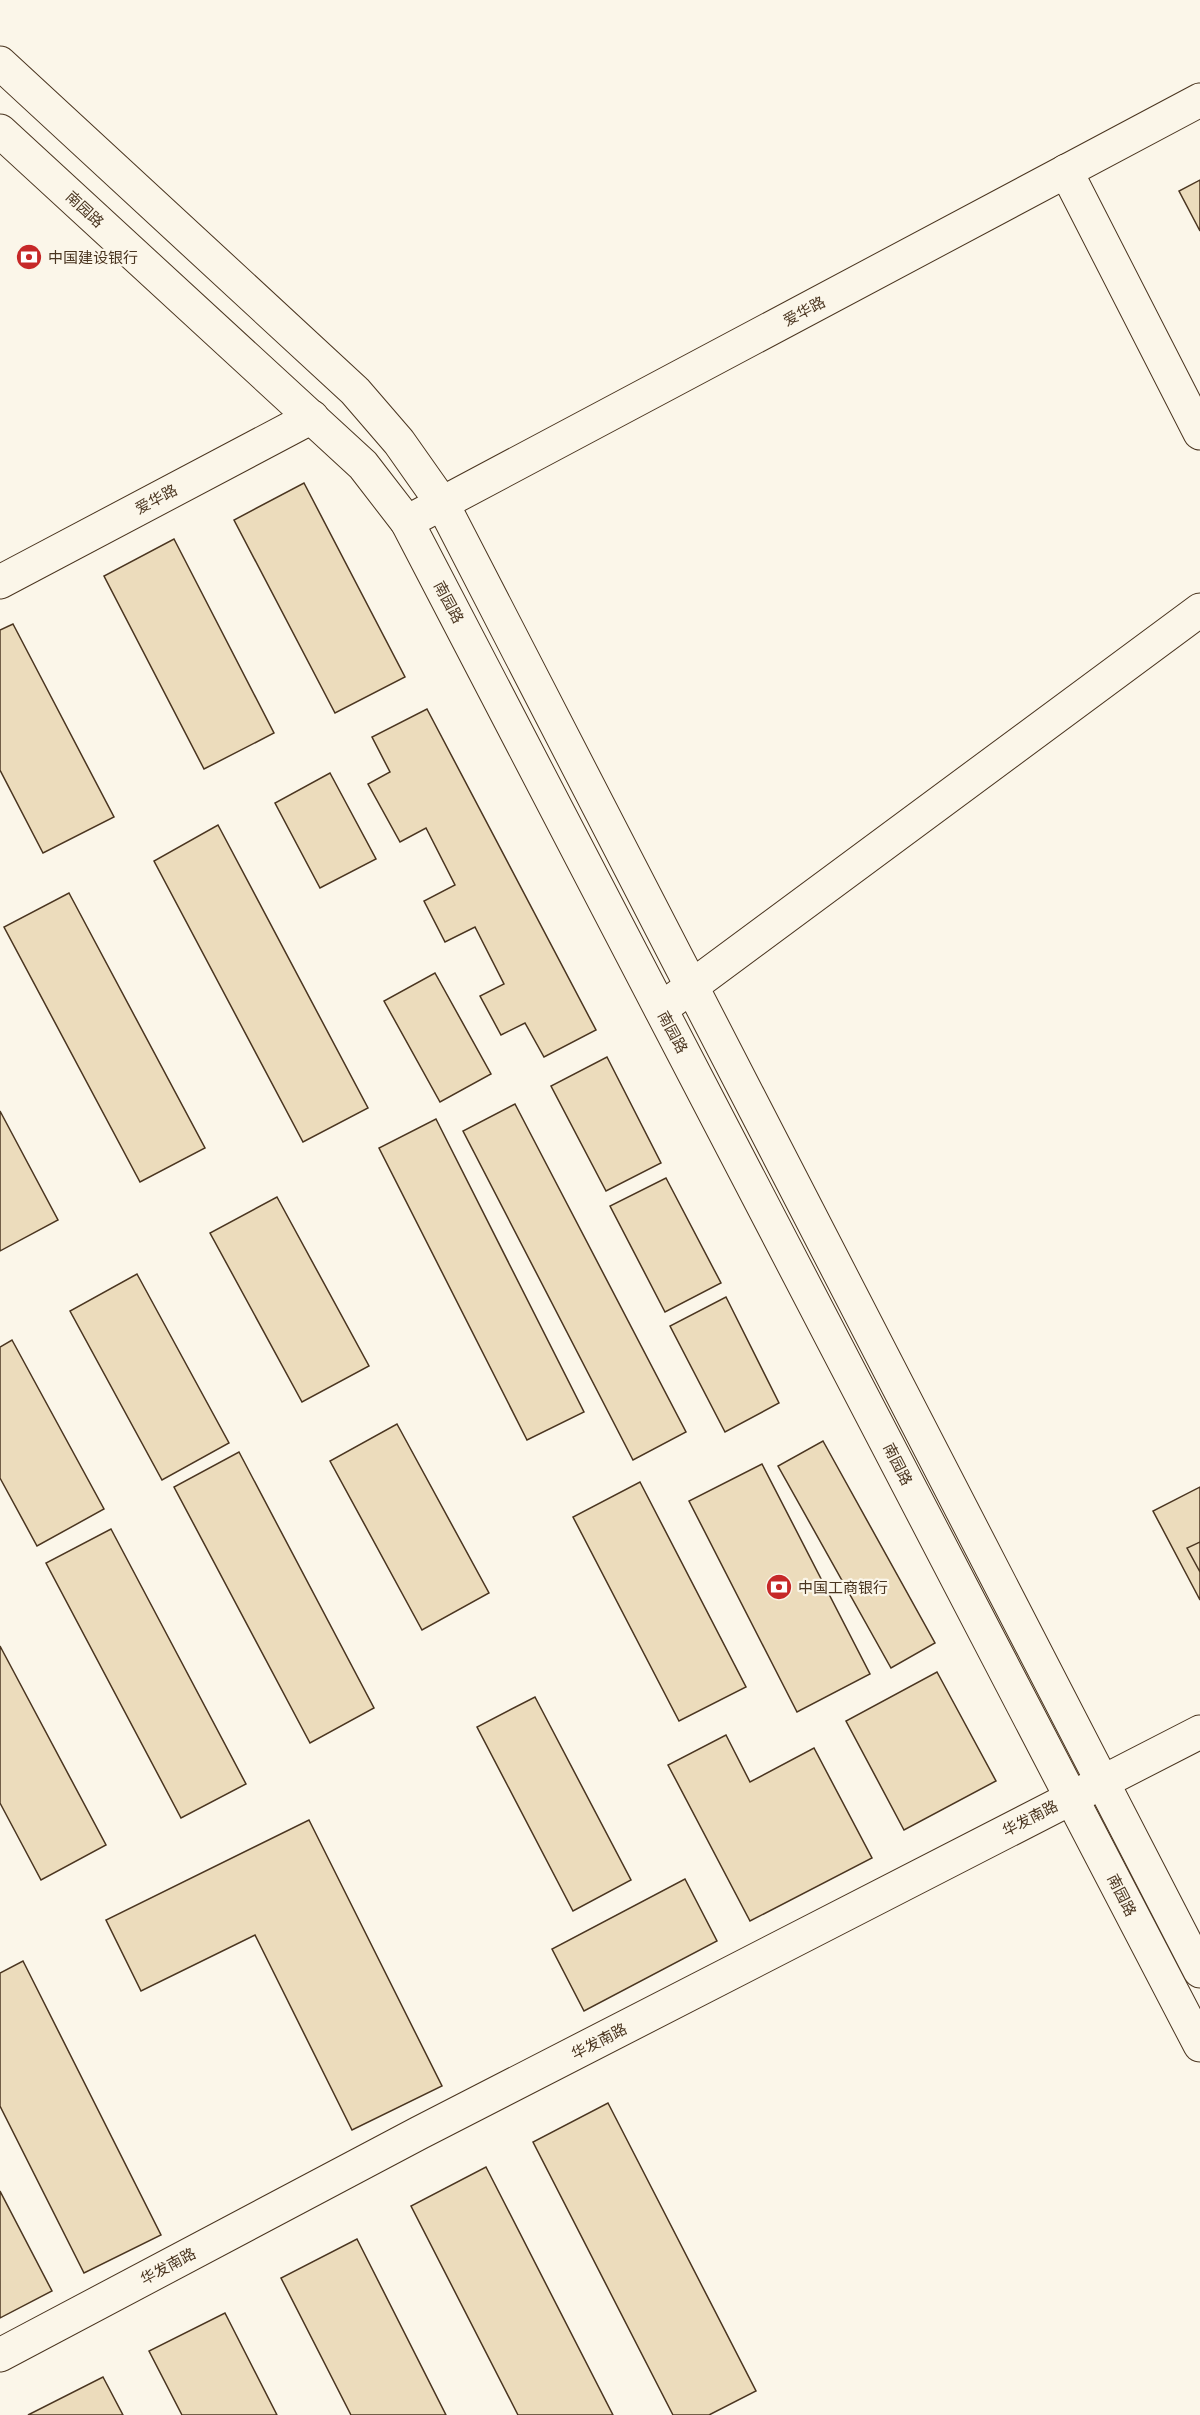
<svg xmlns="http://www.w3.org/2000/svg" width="1200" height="2415" viewBox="0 0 1200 2415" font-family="'PT Sans Narrow','Noto Sans SC',sans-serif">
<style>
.building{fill:#ecdcbc;stroke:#4a3520;stroke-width:1.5}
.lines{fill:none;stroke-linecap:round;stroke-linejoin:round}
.minor-casing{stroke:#4a3520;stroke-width:35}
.tertiary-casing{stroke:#4a3520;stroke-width:35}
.secondary-casing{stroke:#4a3520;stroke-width:35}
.minor{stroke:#fbf6e9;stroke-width:33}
.tertiary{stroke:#fbf6e9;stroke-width:33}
.secondary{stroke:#fbf6e9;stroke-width:33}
.labels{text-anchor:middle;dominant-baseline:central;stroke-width:4.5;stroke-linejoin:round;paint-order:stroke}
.street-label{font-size:15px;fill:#4a3520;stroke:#fbf6e9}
.poi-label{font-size:15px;fill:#4a3520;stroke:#fbf6e9;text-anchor:start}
</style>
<rect width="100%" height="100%" fill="#fbf6e9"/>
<g class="building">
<polygon points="1200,180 1200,231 1179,191"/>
<polygon points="304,483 405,677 335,713 234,520"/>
<polygon points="174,539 274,733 204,769 104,576"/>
<polygon points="13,624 114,817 43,853 0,770 0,630"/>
<polygon points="427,709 596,1030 544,1057 525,1023 501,1035 480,996 504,984 475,927 445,942 424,901 455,885 426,828 400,842 368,784 390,772 372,737"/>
<polygon points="330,773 376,859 320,888 275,803"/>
<polygon points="218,825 368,1108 303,1142 154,861"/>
<polygon points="69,893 205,1148 140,1182 4,927"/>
<polygon points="435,973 491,1074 440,1102 384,1001"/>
<polygon points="607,1057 661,1163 606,1191 551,1086"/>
<polygon points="515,1104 686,1432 633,1460 463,1131"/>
<polygon points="0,1111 58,1220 0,1251"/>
<polygon points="436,1119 584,1412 527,1440 379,1148"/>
<polygon points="666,1178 721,1283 665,1312 610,1206"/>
<polygon points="277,1197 369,1366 302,1402 210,1233"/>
<polygon points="137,1274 229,1443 162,1480 70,1311"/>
<polygon points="726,1297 779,1403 725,1432 670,1326"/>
<polygon points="12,1340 104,1509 37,1546 0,1478 0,1347"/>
<polygon points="397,1424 489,1593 422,1630 330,1461"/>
<polygon points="823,1441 935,1643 891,1668 778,1466"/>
<polygon points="239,1452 374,1708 310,1743 174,1487"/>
<polygon points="762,1464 870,1674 797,1712 689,1501"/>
<polygon points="640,1482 746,1687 679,1721 573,1517"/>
<polygon points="1200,1487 1200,1600 1153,1511"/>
<polygon points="111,1529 246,1784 181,1818 46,1563"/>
<polygon points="1200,1542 1200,1572 1187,1548"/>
<polygon points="0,1646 106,1845 41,1880 0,1803"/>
<polygon points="937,1672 996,1781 904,1830 846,1721"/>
<polygon points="535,1697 631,1880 573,1911 477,1727"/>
<polygon points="726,1735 750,1782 814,1748 872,1858 750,1921 668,1765"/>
<polygon points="309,1820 442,2086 352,2130 255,1935 141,1991 106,1920"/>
<polygon points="685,1879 717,1941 584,2011 552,1949"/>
<polygon points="23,1961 161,2235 84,2273 0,2106 0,1973"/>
<polygon points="608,2103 756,2391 709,2415 673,2415 533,2142"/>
<polygon points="486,2167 613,2415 518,2415 411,2206"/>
<polygon points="0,2191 52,2291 0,2318"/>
<polygon points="357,2239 446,2415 351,2415 281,2278"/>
<polygon points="225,2313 277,2415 182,2415 149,2351"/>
<polygon points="103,2377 123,2415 28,2415"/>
</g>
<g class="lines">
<g class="minor-casing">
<g id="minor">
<polyline points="1066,171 1200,433"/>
<polyline points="0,582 312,417"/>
<polyline points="661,1009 1200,610"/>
</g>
</g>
<g class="tertiary-casing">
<polyline id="tertiary" points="407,522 1200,100"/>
</g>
<g class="secondary-casing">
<g id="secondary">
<polyline points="0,63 355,391 399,442 442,503 1200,1971"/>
<polyline points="0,131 363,465 407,522 1200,2045"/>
<polyline points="0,2355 419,2133 1200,1732"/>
</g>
</g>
<use href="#minor" class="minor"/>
<use href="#tertiary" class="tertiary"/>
<use href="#secondary" class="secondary"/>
</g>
<defs>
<g id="bank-disc" transform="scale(1.35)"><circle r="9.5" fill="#c62828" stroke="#fbf6e9"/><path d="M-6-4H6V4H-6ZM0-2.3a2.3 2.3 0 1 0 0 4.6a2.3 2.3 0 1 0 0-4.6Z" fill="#fff"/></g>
</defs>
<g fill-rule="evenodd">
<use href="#bank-disc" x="29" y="257"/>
<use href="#bank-disc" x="779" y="1587"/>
</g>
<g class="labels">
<g class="street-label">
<text transform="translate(85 209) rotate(43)">南园路</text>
<text transform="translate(804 311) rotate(-28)">爱华路</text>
<text transform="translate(156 499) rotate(-28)">爱华路</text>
<text transform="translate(449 602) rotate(62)">南园路</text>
<text transform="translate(673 1032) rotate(62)">南园路</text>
<text transform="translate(898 1464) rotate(63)">南园路</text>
<text transform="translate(1030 1818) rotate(-27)">华发南路</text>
<text transform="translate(1122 1895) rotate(63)">南园路</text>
<text transform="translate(599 2041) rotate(-27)">华发南路</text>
<text transform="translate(168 2266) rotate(-28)">华发南路</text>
</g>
<g class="poi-label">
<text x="48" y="257">中国建设银行</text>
<text x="798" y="1587">中国工商银行</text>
</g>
</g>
</svg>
